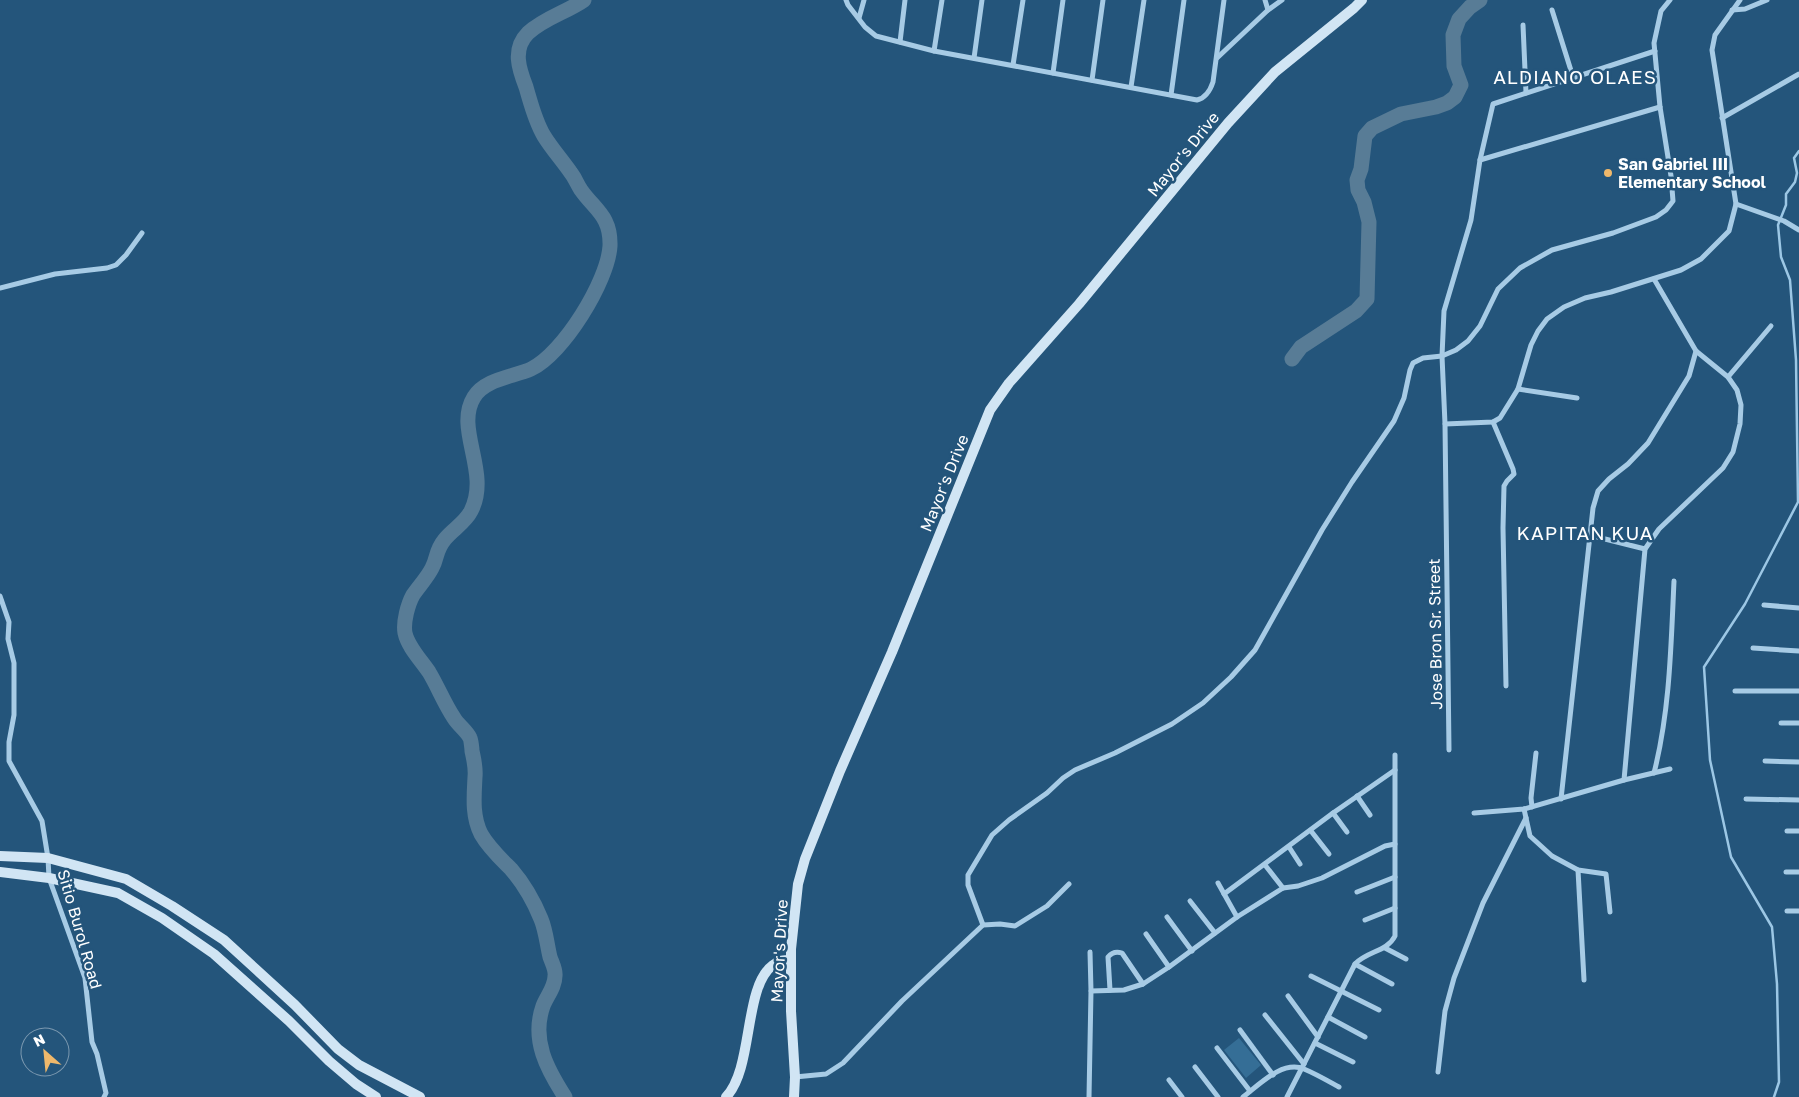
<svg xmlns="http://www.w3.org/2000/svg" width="1799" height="1097" viewBox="0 0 1799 1097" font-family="'Golos Text',sans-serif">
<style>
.green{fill:#356e96}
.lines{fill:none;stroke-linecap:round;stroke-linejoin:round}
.stream{stroke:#9cc7e5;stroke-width:2.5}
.river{stroke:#587c96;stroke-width:15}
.street{stroke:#a7cbe5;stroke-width:5}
.secondary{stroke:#d1e5f4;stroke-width:10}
.poi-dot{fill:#efb86b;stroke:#24557b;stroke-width:2}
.labels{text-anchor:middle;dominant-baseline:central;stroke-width:5;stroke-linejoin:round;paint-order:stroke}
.street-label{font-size:16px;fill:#fff;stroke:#24557b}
.poi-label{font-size:16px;font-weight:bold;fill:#fff;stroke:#24557b;text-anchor:start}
.quarter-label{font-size:19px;letter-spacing:1px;fill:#fff;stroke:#24557b}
</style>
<rect width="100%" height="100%" fill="#24557b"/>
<polygon class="green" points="1239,1038 1261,1065 1246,1078 1224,1050"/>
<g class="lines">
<polyline class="stream" points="1774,1097 1779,1082 1777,984 1772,927 1731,857 1710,760 1704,667 1745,604 1798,502 1796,360 1790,280 1781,257 1778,225 1786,205 1786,194 1795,182 1797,173 1794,158 1799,151"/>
<g class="river">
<polyline points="1292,359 1301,347 1356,311 1367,299 1369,222 1364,202 1358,190 1357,180 1361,169 1365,136 1372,128 1401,114 1436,107 1447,103 1455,97 1461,85 1454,66 1453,35 1459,19 1470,7 1480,0"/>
<path d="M565,1097C547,1069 531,1040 543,1006C547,996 555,987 555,976C556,970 552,963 550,957C547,945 546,931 541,919C534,902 523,883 511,869C500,858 489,848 481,834C472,816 474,797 475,777C476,768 474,760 472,751C472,749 471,740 470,738C467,731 458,725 454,718C444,703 438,687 429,672C421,660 408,647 405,633C403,622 408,604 413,595C419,586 427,578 432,568C438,557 435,551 445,539C453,529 465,523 471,511C491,472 454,429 474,397C485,379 513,377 531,369C563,354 608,281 610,246C611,216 595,210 581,190C577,184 575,178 571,173C562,160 552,149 544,136C535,121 531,104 526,87C519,69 512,49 528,33C544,18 567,12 584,0"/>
</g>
<g class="street">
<path d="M846,0L848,5L865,27L876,36L934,51L1197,100C1206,98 1210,91 1213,82L1224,0"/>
<polyline points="1265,0 1268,10"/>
<polyline points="1552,10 1573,77"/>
<polyline points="1732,10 1745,9 1767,0"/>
<polyline points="859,18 864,0"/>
<polyline points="1523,25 1526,93"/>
<polyline points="900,42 905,0"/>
<polyline points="934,51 942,0"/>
<polyline points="974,58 982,0"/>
<polyline points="1217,58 1268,10 1282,0"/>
<polyline points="1013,65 1023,0"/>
<polyline points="1053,73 1063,0"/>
<polyline points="1092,80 1103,0"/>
<polyline points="1131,87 1144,0"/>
<polyline points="1171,95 1184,0"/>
<polyline points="1722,118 1799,74"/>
<polyline points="1480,160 1660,107"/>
<polyline points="1736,204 1784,221 1799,230"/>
<polyline points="0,288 55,274 107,268 116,265 126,255 142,233"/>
<polyline points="1728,377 1771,326"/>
<polyline points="1518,389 1577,398"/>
<polyline points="1493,422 1513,469 1514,474 1507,481 1504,486 1503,528 1506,686"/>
<polyline points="1445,424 1493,422 1500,418 1518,389 1531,345 1538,331 1547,319 1564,307 1585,298 1611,292 1681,270 1701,259 1729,231 1736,204 1712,50 1715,35 1740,0"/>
<polyline points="1589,535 1645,549"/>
<polyline points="0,596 9,622 8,639 14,663 14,715 9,742 9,761 42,821 48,858 49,878 85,978 92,1042 97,1054 106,1093 104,1097"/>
<polyline points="1764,605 1799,608"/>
<polyline points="1753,648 1799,651"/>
<polyline points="1735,691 1799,691"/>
<polyline points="1781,723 1799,723"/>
<polyline points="1449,750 1445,424 1442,356 1444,311 1471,220 1480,160 1493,104 1655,51"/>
<polyline points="1765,761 1799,762"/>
<path d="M1654,773C1670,710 1671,645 1674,581"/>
<polyline points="1624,780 1645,549 1659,529 1723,468 1733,452 1740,424 1741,405 1737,390 1728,377 1696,351 1654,279"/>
<polyline points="1357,796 1370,815"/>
<polyline points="1561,799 1593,508 1598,491 1609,479 1628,464 1648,443 1689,376 1696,351"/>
<polyline points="1746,799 1799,800"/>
<polyline points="1532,807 1531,798 1536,753"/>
<polyline points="1524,809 1530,836 1552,856 1578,870 1606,874 1610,912"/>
<polyline points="1333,813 1347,832"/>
<polyline points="1474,813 1524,809 1624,780 1670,769"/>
<polyline points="1311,831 1329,854"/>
<polyline points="1787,831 1799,831"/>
<polyline points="1289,847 1300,864"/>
<polyline points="1265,865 1283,888"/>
<polyline points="1578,870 1584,980"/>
<polyline points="1786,872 1799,872"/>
<polyline points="1218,883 1237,917"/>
<polyline points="1357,892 1395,877"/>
<polyline points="1224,894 1333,813 1395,770"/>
<polyline points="1190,901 1215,933"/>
<polyline points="1787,911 1799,911"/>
<polyline points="1167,917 1192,951"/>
<polyline points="1365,920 1395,908"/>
<polyline points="983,925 968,885 968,875 992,835 1009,820 1047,793 1063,778 1075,770 1115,753 1172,724 1203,703 1231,677 1255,650 1322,530 1352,482 1394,421 1404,398 1410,370 1413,363 1423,358 1442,356 1456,350 1468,341 1480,326 1498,289 1520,268 1552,250 1613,233 1656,217 1666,210 1673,201 1671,176 1660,107 1654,43 1661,11 1670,0"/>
<polyline points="1146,934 1169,967"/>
<polyline points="1385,948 1406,959"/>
<polyline points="1355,964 1392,984"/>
<polyline points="1311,976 1379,1010"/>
<path d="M1110,990L1108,957C1112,952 1116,951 1122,953L1143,984"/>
<polyline points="1091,991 1124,990 1143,984 1169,967 1237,917 1283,888 1298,886 1322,878 1385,846 1395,844"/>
<polyline points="1288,996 1318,1037"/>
<polyline points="1265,1015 1304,1064"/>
<polyline points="1328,1017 1365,1037"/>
<polyline points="1240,1030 1273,1075"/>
<polyline points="1315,1043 1353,1062"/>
<polyline points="1217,1048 1250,1091"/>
<polyline points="1195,1067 1218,1097"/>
<polyline points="1438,1072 1445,1011 1454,978 1483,903 1526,818"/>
<polyline points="795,1077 826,1074 843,1063 902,1001 983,925 1000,924 1015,926 1047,906 1069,884"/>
<polyline points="1169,1080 1182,1097"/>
<polyline points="1089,1097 1091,991 1090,952"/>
<path d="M1243,1097C1259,1085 1282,1060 1304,1069C1316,1074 1328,1081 1339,1087"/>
<path d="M1287,1097L1355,964C1367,951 1387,952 1395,936V755"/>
</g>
<g class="secondary">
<polyline points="0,856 48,858 126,879 172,906 224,940 295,1005 338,1049 359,1065 420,1097"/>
<polyline points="0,872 49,878 118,893 162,918 214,954 289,1021 329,1061 356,1084 376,1097"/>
<path d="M726,1097C754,1068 743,987 773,965C779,960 784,960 791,960"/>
<polyline points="794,1097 795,1077 791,1011 791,949 798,884 805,859 840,771 892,652 990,410 1009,383 1079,304 1228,123 1275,72 1354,8 1362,0"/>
</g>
</g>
<circle class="poi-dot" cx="1608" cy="173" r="5"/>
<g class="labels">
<g class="street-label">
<text transform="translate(1183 154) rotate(-51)">Mayor's Drive</text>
<text transform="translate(944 483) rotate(-68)">Mayor's Drive</text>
<text transform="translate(1435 634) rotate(-91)">Jose Bron Sr. Street</text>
<text transform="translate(80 929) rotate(74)">Sitio Burol Road</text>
<text transform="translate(779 951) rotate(-87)">Mayor's Drive</text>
</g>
<g class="poi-label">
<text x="1618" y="164">San Gabriel III<tspan x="1618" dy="18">Elementary School</tspan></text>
</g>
<g class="quarter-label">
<text x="1575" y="76">ALDIANO OLAES</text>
<text x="1585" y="532">KAPITAN KUA</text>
</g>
</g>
<g transform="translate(45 1052) rotate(333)"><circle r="24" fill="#24557b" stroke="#7c99b0"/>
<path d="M0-4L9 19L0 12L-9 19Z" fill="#efb86b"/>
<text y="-8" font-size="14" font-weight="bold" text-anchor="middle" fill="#ffffff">N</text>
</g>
</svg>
